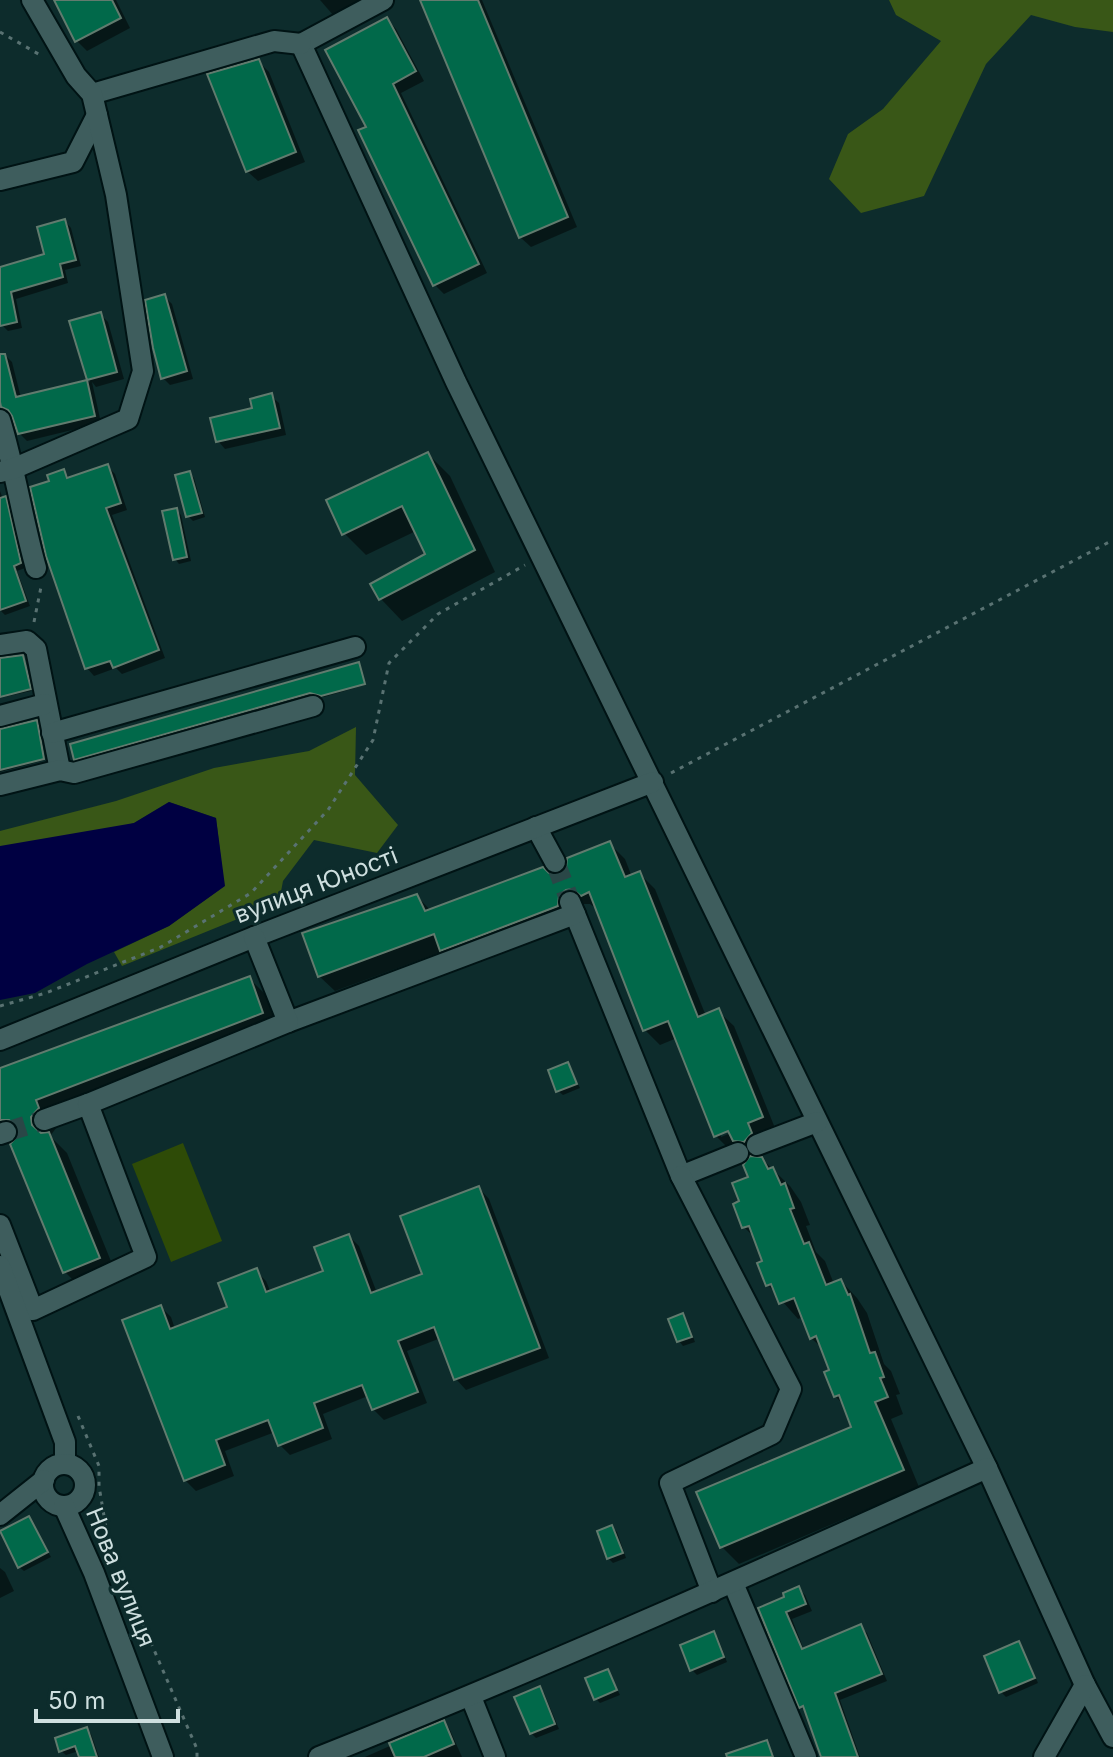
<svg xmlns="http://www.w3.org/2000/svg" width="1113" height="1757" viewBox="0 0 1113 1757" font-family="Inter,sans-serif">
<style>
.green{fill:#2e4b07}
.forest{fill:#395717}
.water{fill:#000042}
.shadow{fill:#0007;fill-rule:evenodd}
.building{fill:#01694a;stroke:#617b6e;stroke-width:2}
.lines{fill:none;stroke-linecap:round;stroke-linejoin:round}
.minor-tunnel{stroke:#2a4747;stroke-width:20;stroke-dasharray:20 10;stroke-linecap:butt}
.minor-casing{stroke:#001314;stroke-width:24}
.path{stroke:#597272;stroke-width:3;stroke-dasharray:4 6;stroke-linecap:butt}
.minor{stroke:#3e5d5d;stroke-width:20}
.labels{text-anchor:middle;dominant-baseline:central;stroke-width:6;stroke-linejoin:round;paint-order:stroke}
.street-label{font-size:24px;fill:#cedfdf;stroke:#0d2c2c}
</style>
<rect width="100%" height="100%" fill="#0d2c2c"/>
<polygon class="green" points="183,1143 222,1241 171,1262 132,1164"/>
<g class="forest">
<polygon points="889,0 1113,0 1113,32 1075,27 1031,15 986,64 924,196 861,213 829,179 848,134 883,109 941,41 896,15"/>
<polygon points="356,727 355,775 398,825 377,853 314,840 283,881 279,902 122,966 114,952 169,926 224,886 216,818 169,802 134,823 0,869 0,831 116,801 214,768 309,751"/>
</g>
<polygon class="water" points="169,802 216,818 225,886 169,926 87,964 35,993 0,1000 0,846 134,823"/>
<g class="shadow">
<polygon points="56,0 116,0 130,28 87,51 77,41"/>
<polygon points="320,0 361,0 333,15"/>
<polygon points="432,0 482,0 577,227 531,247 520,237"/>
<polygon points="387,19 396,29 424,81 401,93 487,273 444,294 435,285 368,127"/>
<polygon points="258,61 269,72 305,162 258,181 247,171"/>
<polygon points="65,221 71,228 81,266 65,270 68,283 16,299 22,328 8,331 2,325 0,317 0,269 47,255"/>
<polygon points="165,297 172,304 193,379 170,385 163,378"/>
<polygon points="100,314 108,322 124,379 96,387 92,382 101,423 27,441 19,433 13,415 3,406 0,395 0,356 5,355 12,362 21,398 90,382 71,322"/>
<polygon points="271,396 279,403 286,435 225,449 218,441"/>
<polygon points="428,454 450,476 495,572 402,621 381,599 428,555 416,531 366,555 344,533"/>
<polygon points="107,466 115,474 127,510 112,515 165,658 122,674 116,668 94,676 87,668 51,482 63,471 71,479"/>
<polygon points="189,473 194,478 205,517 193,521 188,516"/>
<polygon points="0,491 3,499 10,503 25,568 17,571 30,606 5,615 0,610"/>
<polygon points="176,510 181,515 191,561 179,564 175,559"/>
<polygon points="22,657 31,691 0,698 0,659"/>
<polygon points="360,666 365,685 324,697 312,694 78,760 76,758"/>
<polygon points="36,722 45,760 0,772 0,731"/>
<path d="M610,844L625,859L632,877L640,874L655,889L706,1016L718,1011L734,1026L777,1133L760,1157L790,1186L801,1202L810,1225L806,1226L816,1252L825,1261L834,1284L841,1281L857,1298L867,1313L884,1364L891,1371L900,1394L896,1395L903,1414L891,1419L919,1487L739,1564L722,1547L854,1428L845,1406L835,1396L832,1371L823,1349L811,1338L803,1317L798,1319L768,1285L765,1262L756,1239L744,1227L742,1203L750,1178L752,1158L741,1147L731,1151L716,1136L677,1038L660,1045L645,1030L598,910L590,904H582L457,965L444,951L335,991L319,976L417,896L431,911L549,875L561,876ZM737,1126L738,1130L721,1137V1132Z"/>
<polygon points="249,978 268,997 281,1032 53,1118 57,1127 50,1136 67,1153 117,1276 83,1290 65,1272 15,1142 0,1126 0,1070"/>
<polygon points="568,1064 580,1088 563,1095 558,1091"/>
<polygon points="479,1188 489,1199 549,1358 466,1390 456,1379 441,1338 407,1351 427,1403 384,1420 373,1409 368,1396 323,1414 332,1439 290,1455 280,1445 275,1432 225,1451 234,1476 196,1491 185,1480 161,1307 171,1317 175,1329 230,1308 256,1271 266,1281 271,1293 326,1272 349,1236 359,1246 377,1293 424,1275"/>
<polygon points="682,1315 687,1320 695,1342 683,1346 679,1341"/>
<polygon points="29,1519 51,1557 24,1571 19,1567"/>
<polygon points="612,1527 617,1532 626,1558 613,1563 608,1558"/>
<polygon points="0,1568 5,1572 14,1591 0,1598"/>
<polygon points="799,1589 805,1595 812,1611 792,1619 804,1650 861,1627 867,1633 887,1681 840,1700 860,1757 823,1757 807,1713 801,1707 760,1609 787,1598"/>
<polygon points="713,1633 718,1638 727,1662 697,1675 692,1670"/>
<polygon points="1018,1643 1023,1648 1038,1683 1006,1697 1001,1692"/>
<polygon points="608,1671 620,1695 600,1703 596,1699"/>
<polygon points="539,1688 544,1693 559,1729 536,1738 531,1733"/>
<polygon points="444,1722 449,1728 462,1757 365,1757"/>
<polygon points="86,1729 91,1734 99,1757 81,1757 79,1751 66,1755 61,1751"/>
</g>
<g class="building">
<polygon points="54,0 112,0 121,18 75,42"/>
<polygon points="420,0 478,0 568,217 519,238"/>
<polygon points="387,17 416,71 393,84 479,264 433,286 358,130 366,127 325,50"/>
<polygon points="259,59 296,152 246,172 207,74"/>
<polygon points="65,219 76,260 60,264 63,277 11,292 17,322 0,326 0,267 44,254 37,227"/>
<polygon points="165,294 187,371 161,379 153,348 145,300"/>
<polygon points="101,312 117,372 87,380 69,321"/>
<polygon points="0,354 5,354 16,397 87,380 95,416 18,434 12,416 8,410 1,407 0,402"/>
<polygon points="272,393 280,428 216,442 210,418 252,408 250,399"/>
<polygon points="428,452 475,550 379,600 370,584 425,554 402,506 342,535 326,500"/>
<polygon points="108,464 121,503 106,508 159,650 113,668 110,661 85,669 46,556 30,487 49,481 47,475 64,469 67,478"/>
<polygon points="190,471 202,513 186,517 175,475"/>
<polygon points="6,496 21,563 14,566 26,601 0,610 0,498"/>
<polygon points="177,508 187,557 173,560 162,511"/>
<polygon points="23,655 31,689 0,697 0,658"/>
<polygon points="359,662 365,684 321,696 310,693 74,760 70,744"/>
<polygon points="37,720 44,759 0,770 0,729"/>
<polygon points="610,841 625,877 640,871 698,1017 719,1008 763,1117 748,1123 752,1133 744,1142 733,1141 728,1131 714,1137 668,1021 643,1031 589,892 581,896 572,889 566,890 559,895 558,906 440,951 434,934 318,977 302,933 417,894 425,911 543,867 549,873 560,874 566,868 567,858"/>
<polygon points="250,976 263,1013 36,1100 39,1108 31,1117 32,1125 41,1133 49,1132 100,1258 63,1273 10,1144 18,1135 18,1127 9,1120 0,1120 0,1068"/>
<polygon points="568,1062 577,1084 556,1092 548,1070"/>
<polygon points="750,1156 762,1157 768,1169 773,1167 781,1185 785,1183 794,1208 790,1209 804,1244 809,1242 826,1285 841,1279 848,1295 850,1294 870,1353 875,1352 884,1377 880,1378 888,1397 875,1402 904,1470 720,1548 696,1492 851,1427 839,1395 834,1397 824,1372 829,1370 816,1336 810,1339 794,1298 779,1304 771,1284 766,1286 757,1263 762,1261 749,1226 742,1228 733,1204 739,1201 732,1183 748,1177 743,1165"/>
<polygon points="479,1186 540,1348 454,1380 434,1327 398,1341 418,1392 372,1410 362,1385 314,1403 323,1428 278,1446 268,1420 216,1440 225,1465 184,1481 122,1320 161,1305 170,1329 227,1307 218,1283 257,1268 266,1292 323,1271 314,1247 349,1234 371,1293 422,1274 400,1216"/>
<polygon points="683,1313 692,1337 677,1342 668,1319"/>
<polygon points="29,1516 48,1552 18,1568 0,1531"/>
<polygon points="612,1525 623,1553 607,1559 597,1531"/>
<polygon points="799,1586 806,1604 786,1612 802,1649 861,1624 882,1674 835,1693 858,1757 821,1757 803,1706 799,1708 758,1608 784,1597 783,1593"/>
<polygon points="714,1631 724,1657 690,1671 680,1645"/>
<polygon points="1019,1641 1035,1678 999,1693 984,1656"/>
<polygon points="608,1669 617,1690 594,1700 585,1678"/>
<polygon points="540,1686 555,1724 530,1734 514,1697"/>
<polygon points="444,1720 454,1744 424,1757 395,1757 389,1743"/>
<polygon points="87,1727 97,1757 79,1757 75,1746 59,1752 55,1738"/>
<polygon points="767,1740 773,1757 727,1757 726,1754"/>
</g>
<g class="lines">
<g class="minor-tunnel">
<polyline points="555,862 570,901"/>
<polyline points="6,1132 44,1120"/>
</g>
<g class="minor-casing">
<g id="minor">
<polyline points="383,0 301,44 456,382 987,1468"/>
<polyline points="92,94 274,41 301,44"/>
<polyline points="0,180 73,162 97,115"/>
<path d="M0,420C15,469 22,518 36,568"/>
<polyline points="0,472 15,468 128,419 143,371 116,195 92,94 76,76 32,0"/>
<polyline points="0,645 27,641 36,649 60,770"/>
<polyline points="0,716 45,704"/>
<polyline points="52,733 355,647"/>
<polyline points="0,785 60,770 74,773 313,706"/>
<polyline points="536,827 555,862"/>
<polyline points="575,914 681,1176 738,1153"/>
<polyline points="288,1022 575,914 570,902"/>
<polyline points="0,1040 254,937 653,782"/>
<polyline points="44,1120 88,1104"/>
<polyline points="0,1134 6,1132"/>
<polyline points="757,1145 817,1122"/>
<polyline points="681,1176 791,1389 772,1434 670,1483 712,1592"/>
<polyline points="0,1225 33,1310 146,1257 88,1104 288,1022 254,937"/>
<polyline points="0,1266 65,1442 65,1464"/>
<circle cx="64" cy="1485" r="21"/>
<polyline points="64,1506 94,1573 163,1757"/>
<polyline points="0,1515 44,1480"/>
<polyline points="733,1583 806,1757"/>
<polyline points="471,1697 495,1757"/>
<path d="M319,1757C545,1667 766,1568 987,1468L1085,1685L1113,1737"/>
<polyline points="1044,1757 1085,1685"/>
</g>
</g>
<g class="path">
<polyline points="0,32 42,56"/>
<polyline points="34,622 41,587"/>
<polyline points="671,773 1113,540"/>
<polyline points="0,1006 46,993 161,947 251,893 328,810 373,740 389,663 438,614 525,565"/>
<polyline points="78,1416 99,1466 99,1486 109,1546 197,1749 197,1757"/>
</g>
<use href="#minor" class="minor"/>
</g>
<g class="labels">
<g class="street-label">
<text transform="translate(316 885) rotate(-21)">вулиця Юності</text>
<text transform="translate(121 1577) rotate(68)">Нова вулиця</text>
</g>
</g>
<path d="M36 1709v12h142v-12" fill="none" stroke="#cedfdf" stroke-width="4"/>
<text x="48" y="1709" font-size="24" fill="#cedfdf" stroke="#0d2c2c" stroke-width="6" paint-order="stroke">50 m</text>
</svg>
